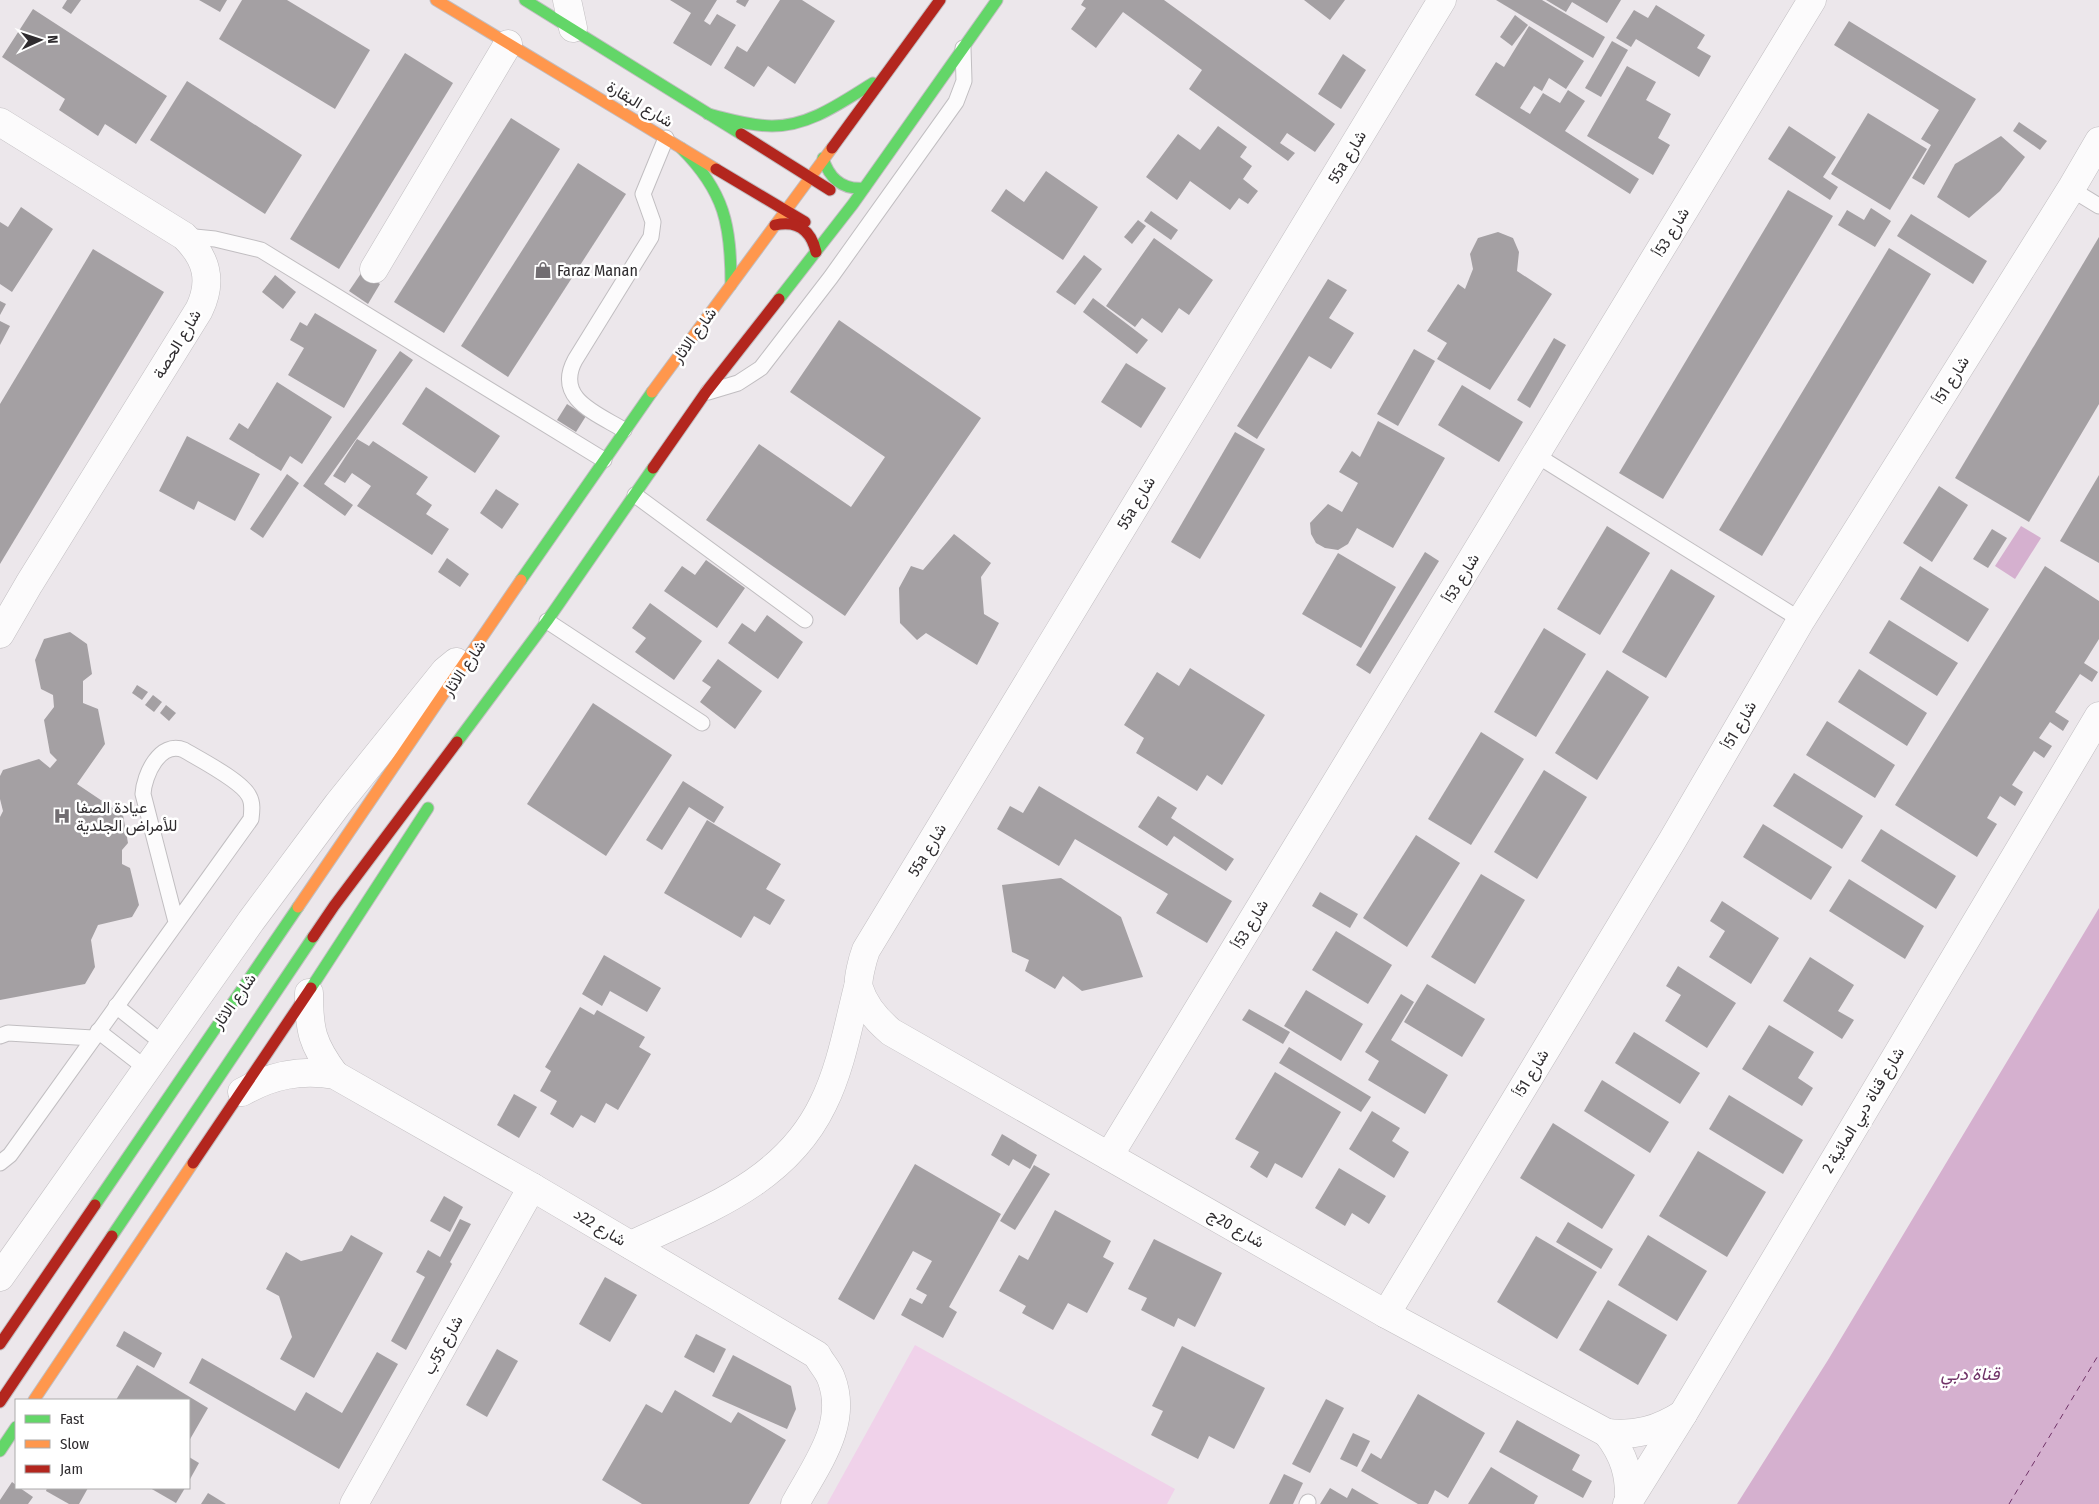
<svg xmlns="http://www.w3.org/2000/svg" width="2099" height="1504" viewBox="0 0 2099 1504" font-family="'Fira Sans Condensed',Vazirmatn,sans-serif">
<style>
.green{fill:#f0d2ea}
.water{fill:#d5b0cf}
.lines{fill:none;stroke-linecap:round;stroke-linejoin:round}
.ferry{stroke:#703368;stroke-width:1;stroke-dasharray:6 5;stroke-linecap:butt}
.building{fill:#a4a0a3}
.lane-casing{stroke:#c1bec1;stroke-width:17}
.street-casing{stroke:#c1bec1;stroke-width:29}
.fast-casing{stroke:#c1bec1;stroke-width:13}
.slow-casing{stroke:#c1bec1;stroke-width:13}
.jam-casing{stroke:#c1bec1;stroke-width:13}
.lane{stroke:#fcfbfc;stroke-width:15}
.street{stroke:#fcfbfc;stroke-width:28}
.fast{stroke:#63d668;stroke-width:11}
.slow{stroke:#ff974d;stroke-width:11}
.jam{stroke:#b3261e;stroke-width:11}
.labels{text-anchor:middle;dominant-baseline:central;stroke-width:5;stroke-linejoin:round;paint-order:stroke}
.street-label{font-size:16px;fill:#2f2c2f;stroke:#fff}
.poi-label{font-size:16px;fill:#2f2c2f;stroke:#fff;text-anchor:start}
.water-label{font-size:18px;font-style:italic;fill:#703368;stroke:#fff}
</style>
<rect width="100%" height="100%" fill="#ece7eb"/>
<polygon class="green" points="915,1345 1175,1489 1167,1504 827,1504"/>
<g class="water">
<polygon points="2021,526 2041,538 2015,579 1995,566"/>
<polygon points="2099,908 2099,1504 1737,1504 1828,1360"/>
</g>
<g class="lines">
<polyline class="ferry" points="2009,1504 2099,1354"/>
</g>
<g class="building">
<polygon points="67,0 81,0 71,14 62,8"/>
<polygon points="199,0 227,0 220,12"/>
<polygon points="242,0 287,0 370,50 335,109 219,39"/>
<polygon points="670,0 717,0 704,21 710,25 717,14 736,25 711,66 673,43 691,13"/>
<polygon points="737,0 749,0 745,7 736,2"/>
<polygon points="780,0 802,0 835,21 795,84 768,66 754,87 724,68 737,46 747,52"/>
<polygon points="1084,0 1164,0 1335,124 1315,152 1287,133 1280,143 1295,153 1288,161 1189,89 1202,70 1123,12 1096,48 1071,29 1086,8 1081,5"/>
<polygon points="1304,0 1345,0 1330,20"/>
<polygon points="1496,0 1542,0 1605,37 1593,58"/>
<polygon points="1546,0 1621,0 1607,23 1572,2 1566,12"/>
<polygon points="1656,5 1705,35 1697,48 1711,56 1699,77 1636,39 1631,47 1616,38 1634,10 1648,18"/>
<polygon points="33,9 167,96 136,144 105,124 98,136 59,110 65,99 2,57"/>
<polygon points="1515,15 1528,25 1512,46 1500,37"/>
<polygon points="1849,21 1976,99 1924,185 1912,178 1931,145 1921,139 1939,110 1834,45"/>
<polygon points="1529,26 1584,61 1566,89 1549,78 1542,91 1534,86 1520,108 1530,114 1543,93 1560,103 1568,90 1585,101 1565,131 1639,179 1630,194 1475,95 1496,62 1504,67"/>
<polygon points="1612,41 1628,50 1601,97 1585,88"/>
<polygon points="405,53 453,83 339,269 290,239"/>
<polygon points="1343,54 1366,70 1341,109 1318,94"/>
<polygon points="1627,66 1656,82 1646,100 1671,114 1658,138 1670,145 1653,175 1587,136"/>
<polygon points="187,81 302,155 265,214 150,140"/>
<polygon points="1868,113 1927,149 1890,210 1831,174"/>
<polygon points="511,118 560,149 444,333 394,302"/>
<polygon points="2019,122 2047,141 2040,150 2013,131"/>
<polygon points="1218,126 1247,147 1240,157 1252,166 1243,179 1258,191 1248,204 1239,198 1230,210 1190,181 1177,200 1146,177 1178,134 1200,150"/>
<polygon points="1789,126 1836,157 1823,177 1838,187 1830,200 1768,159"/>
<polygon points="2001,136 2025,157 2000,191 1969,218 1937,197 1955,164"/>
<polygon points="578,163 626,194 508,377 461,346"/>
<polygon points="1046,171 1098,207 1063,260 991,211 1006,189 1024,202"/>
<polygon points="1788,190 1833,216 1663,499 1619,473"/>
<polygon points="21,207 53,229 12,292 0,284 0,222 8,227"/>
<polygon points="1871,208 1891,221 1875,247 1838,225 1847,210 1864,220"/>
<polygon points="1151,211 1178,230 1171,240 1144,221"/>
<polygon points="1911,214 1987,261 1973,284 1897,236"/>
<polygon points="1138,220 1146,226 1132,244 1124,237"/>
<polygon points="1498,232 1513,238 1519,252 1517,271 1552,294 1490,390 1437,359 1447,343 1427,331 1458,284 1465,289 1473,269 1470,254 1478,238"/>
<polygon points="2099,237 2099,404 2029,522 1955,478"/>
<polygon points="1154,238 1213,280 1189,315 1179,308 1162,333 1142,318 1135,327 1106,306"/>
<polygon points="1889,248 1931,274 1762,556 1719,530"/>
<polygon points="93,249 164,292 0,564 0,404"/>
<polygon points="1084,255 1102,269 1075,305 1056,292"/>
<polygon points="362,272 380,284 368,304 349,291"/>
<polygon points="275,275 296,292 283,309 262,292"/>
<polygon points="1328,279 1347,290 1329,318 1354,333 1331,369 1309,356 1257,439 1237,426"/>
<polygon points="1093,298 1148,340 1137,354 1083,312"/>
<polygon points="0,301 6,304 0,315"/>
<polygon points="315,313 377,350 344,408 288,375 304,348 290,340 300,322 307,326"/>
<polygon points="839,320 981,418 845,616 706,520 759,444 851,507 885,457 790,392"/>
<polygon points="0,321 10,326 0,345"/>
<polygon points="1554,338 1566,345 1530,408 1517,400"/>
<polygon points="1414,349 1435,361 1398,426 1377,414"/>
<polygon points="400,351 413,360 324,484 353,505 345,516 303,486"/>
<polygon points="1126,363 1166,388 1141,428 1101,402"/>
<polygon points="277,382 332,417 302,464 290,456 281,471 229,439 239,423 248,429"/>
<polygon points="1462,385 1523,422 1499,462 1438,425"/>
<polygon points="426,387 500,436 475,473 402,424"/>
<polygon points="567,404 586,416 576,432 557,420"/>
<polygon points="1378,421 1445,458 1393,548 1357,528 1348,544 1338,550 1325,548 1316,543 1311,534 1310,523 1328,504 1342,512 1358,483 1339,472 1352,451 1360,457"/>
<polygon points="1235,432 1265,449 1200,559 1171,542"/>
<polygon points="187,436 260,474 235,521 198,501 194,510 159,491"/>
<polygon points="357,439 369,446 373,441 428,477 416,494 432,505 426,514 449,529 432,555 357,506 371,486 352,473 345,483 333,476"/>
<polygon points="287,474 299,483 263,538 250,529"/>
<polygon points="2099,475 2099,563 2060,541"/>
<polygon points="1939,486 1968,505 1932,562 1903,543"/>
<polygon points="496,489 519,504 502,529 480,513"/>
<polygon points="1607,526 1650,553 1600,635 1557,609"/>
<polygon points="1992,529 2007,538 1988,568 1973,559"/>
<polygon points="954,534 991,563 981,577 984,614 999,623 977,665 926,633 917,640 900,623 899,588 911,566 923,570"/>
<polygon points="1425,552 1439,561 1370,674 1356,665"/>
<polygon points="1338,553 1396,587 1361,648 1302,614"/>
<polygon points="447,558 469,574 460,587 438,572"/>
<polygon points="706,560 745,588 717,628 664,591 682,566 695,575"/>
<polygon points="1920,566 1989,609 1968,642 1900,599"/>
<polygon points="2045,566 2099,601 2099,639 2084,663 2098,672 2092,682 2080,674 2055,712 2069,721 2063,731 2050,722 2039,738 2052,746 2044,758 2034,751 2012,785 2023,792 2015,806 2000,796 1987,818 1997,824 1977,857 1895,805"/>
<polygon points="1671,569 1715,596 1666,678 1622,652"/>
<polygon points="650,603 702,641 674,680 635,652 646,638 632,628"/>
<polygon points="767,615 803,642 778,679 728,643 742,623 755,632"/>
<polygon points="1889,620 1958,663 1937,696 1869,653"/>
<polygon points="1544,628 1586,654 1536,737 1494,712"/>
<polygon points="70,632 87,644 92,674 83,681 83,703 98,709 105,744 77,784 123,815 128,843 122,850 122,864 130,868 139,905 132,917 98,925 91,940 95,967 85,984 0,1000 0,817 3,811 0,799 0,776 3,770 39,759 50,768 57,760 50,753 44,720 54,707 53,695 41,689 35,660 44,639"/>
<polygon points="718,659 762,691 735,729 700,702 711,687 702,681"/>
<polygon points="1190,668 1265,715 1222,785 1207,775 1197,791 1136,753 1144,738 1124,725 1157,672 1179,686"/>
<polygon points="1859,669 1927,713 1907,746 1838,702"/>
<polygon points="1607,670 1649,697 1597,780 1555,753"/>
<polygon points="137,685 148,692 142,700 132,693"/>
<polygon points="153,695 162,702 154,712 145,705"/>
<polygon points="593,703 672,755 606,856 527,804"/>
<polygon points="166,705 176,713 169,721 160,713"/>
<polygon points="1827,721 1895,765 1875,798 1806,755"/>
<polygon points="1481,732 1524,759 1471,845 1428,819"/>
<polygon points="1544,770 1587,797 1537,879 1494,852"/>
<polygon points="1794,773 1863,816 1842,849 1773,806"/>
<polygon points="683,781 724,807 714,823 689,807 662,850 646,840"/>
<polygon points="1039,786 1232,901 1207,943 1156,913 1168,894 1075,839 1059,866 997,829 1010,806 1023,813"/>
<polygon points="1158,796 1177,808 1171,818 1234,859 1226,871 1174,836 1167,846 1138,827"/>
<polygon points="707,820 781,864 766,889 785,900 770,925 754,916 741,938 664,893"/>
<polygon points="1763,824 1832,867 1811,900 1743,857"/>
<polygon points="1881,829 1956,876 1936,909 1861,861"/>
<polygon points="1416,835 1460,863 1407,947 1363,918"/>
<polygon points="1481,874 1525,900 1475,984 1431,957"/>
<polygon points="1061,878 1121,917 1143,977 1082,991 1063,976 1055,989 1025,971 1029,960 1012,952 1002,885"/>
<polygon points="1849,879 1924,926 1905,959 1829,911"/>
<polygon points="1320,892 1358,914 1350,928 1312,906"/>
<polygon points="1722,901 1779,938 1751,984 1709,957 1725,931 1710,921"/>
<polygon points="1336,931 1392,965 1368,1004 1312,970"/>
<polygon points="604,955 661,988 647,1012 610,991 602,1006 582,994"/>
<polygon points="1810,957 1854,985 1838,1011 1854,1020 1842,1039 1783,1001"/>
<polygon points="1678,966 1736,1003 1707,1048 1665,1021 1681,995 1666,986"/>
<polygon points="1427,984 1485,1019 1462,1057 1404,1022"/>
<polygon points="1306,990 1363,1024 1341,1061 1284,1026"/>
<polygon points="1401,994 1414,1002 1391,1040 1448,1075 1425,1114 1368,1080 1379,1061 1365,1052"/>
<polygon points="580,1007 594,1015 597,1010 645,1037 639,1047 651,1054 618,1110 606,1103 595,1123 581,1115 573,1128 550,1114 557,1101 540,1091 551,1071 545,1067"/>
<polygon points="1249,1009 1290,1032 1283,1044 1242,1020"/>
<polygon points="1769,1025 1814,1052 1798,1078 1813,1088 1802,1106 1742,1069"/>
<polygon points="1634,1032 1700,1073 1680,1104 1615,1063"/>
<polygon points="1289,1047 1371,1097 1361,1112 1279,1063"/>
<polygon points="1275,1072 1341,1112 1302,1178 1275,1163 1267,1178 1250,1167 1259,1152 1235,1139"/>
<polygon points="1602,1080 1669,1122 1650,1153 1584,1111"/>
<polygon points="514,1094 537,1107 519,1138 497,1125"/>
<polygon points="1729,1095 1803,1140 1783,1174 1709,1129"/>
<polygon points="1372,1111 1400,1128 1392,1141 1409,1152 1394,1178 1349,1149"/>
<polygon points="1553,1123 1635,1175 1602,1229 1520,1178"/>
<polygon points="1002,1134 1037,1155 1030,1169 1013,1159 1009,1166 991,1155"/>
<polygon points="1698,1151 1766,1192 1727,1257 1659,1216"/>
<polygon points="915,1164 1001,1214 949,1307 957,1312 943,1338 901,1315 910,1298 922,1304 927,1295 916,1289 932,1261 913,1251 874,1320 838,1299"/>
<polygon points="1034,1165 1050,1174 1015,1230 1000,1221"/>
<polygon points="1339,1168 1386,1196 1369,1224 1352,1213 1345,1226 1315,1208"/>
<polygon points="444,1196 463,1207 450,1232 430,1221"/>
<polygon points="1055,1210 1111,1241 1103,1257 1114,1263 1087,1313 1068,1303 1053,1330 1022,1313 1026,1306 999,1291 1019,1255 1028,1260"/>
<polygon points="460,1219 471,1224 450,1262 452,1264 406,1350 391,1341 425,1277 416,1272 428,1250 440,1257"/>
<polygon points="1568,1222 1613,1249 1601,1269 1556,1242"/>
<polygon points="351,1235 383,1253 314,1378 280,1359 292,1337 279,1296 266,1289 286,1252 301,1261 342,1251"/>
<polygon points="1648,1235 1707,1271 1677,1321 1618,1285"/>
<polygon points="1536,1236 1597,1272 1557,1339 1497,1302"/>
<polygon points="1154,1239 1222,1273 1195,1327 1178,1318 1174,1327 1141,1310 1147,1298 1128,1289"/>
<polygon points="605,1277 637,1295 610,1342 579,1324"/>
<polygon points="1608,1300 1667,1335 1638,1385 1579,1350"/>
<polygon points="124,1331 162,1353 154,1368 116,1346"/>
<polygon points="696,1334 726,1349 714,1373 684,1357"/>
<polygon points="1182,1346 1265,1388 1234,1449 1209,1436 1198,1459 1151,1435 1163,1411 1152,1406"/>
<polygon points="497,1349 518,1361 487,1417 466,1405"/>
<polygon points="377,1352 398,1364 339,1469 189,1383 202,1358 295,1411 306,1392 342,1413"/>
<polygon points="733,1355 791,1386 796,1409 787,1429 712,1396"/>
<polygon points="137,1365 208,1408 189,1441 189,1400 116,1400"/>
<polygon points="675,1390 731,1423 738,1412 786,1440 749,1504 642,1504 602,1480 646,1404 662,1413"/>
<polygon points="1418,1394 1485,1433 1448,1498 1435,1490 1428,1504 1418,1504 1361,1471 1371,1453 1381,1459"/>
<polygon points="1326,1399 1344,1408 1310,1473 1292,1464"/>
<polygon points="1517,1420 1580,1455 1572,1470 1592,1481 1583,1498 1499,1452"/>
<polygon points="1353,1433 1370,1441 1357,1467 1340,1459"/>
<polygon points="189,1457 199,1463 189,1481"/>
<polygon points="1491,1467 1538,1496 1534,1504 1468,1504"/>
<polygon points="1284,1474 1303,1483 1293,1504 1269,1504"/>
<polygon points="12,1482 16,1485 16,1488 20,1488 33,1497 28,1504 0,1504 0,1500"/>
<polygon points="47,1488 88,1488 79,1504 69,1504 46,1491"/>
<polygon points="150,1488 185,1488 176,1503"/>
<polygon points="1330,1488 1347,1498 1352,1488 1379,1504 1320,1504"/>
<polygon points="208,1493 226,1504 201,1504"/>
</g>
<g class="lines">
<g class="lane-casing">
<g id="lane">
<polyline points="2071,189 2099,206"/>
<polyline points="185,236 215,239 261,250 604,460"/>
<polyline points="708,392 738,383 761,368 831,277 956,102 964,81 963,48"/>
<path d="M624,430C598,414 554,399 575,360L651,237L653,222L643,194L666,138"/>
<polyline points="1536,455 1801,620"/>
<polyline points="635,495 805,620"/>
<polyline points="547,621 702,723"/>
<polyline points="116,1006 165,1045"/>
<polyline points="98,1031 147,1069"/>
<polyline points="0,1036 8,1033 93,1038"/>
<path d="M0,1163L10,1155L251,819C252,811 253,803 249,796C242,781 199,759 184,750C160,740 144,775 143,794L176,922"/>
<polyline points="1307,1504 1308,1502"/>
</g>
</g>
<g class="street-casing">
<g id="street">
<polyline points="567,0 573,28"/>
<path d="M1442,0L866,950C863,958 857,980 859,988C864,1005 878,1021 891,1032L1386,1314L1607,1433C1636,1436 1658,1430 1683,1414"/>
<path d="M0,122L184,236C207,258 213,281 199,310L29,584L0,634"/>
<polyline points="374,269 508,44"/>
<path d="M309,993C309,1030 312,1044 335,1075"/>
<path d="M242,1092C272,1075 301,1069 335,1075L532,1187L817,1355C821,1363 828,1370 831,1378C849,1424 816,1465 795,1504"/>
<polyline points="1109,1156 1812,0"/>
<path d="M631,1245C705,1210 785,1183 823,1104C841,1068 848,1026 858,987"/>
<polyline points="0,1277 251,921 338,804 445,671 456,662"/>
<polyline points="1386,1314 1672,841 1801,620 2071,189 2099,141"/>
<path d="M1607,1433C1624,1455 1630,1474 1629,1502"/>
<polyline points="354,1504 532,1187"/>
<polyline points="1627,1504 1683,1414 2099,716"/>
</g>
</g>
<g class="fast-casing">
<g id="fast">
<polyline points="525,0 741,134"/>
<path d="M708,114C729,119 751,126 772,126C810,126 842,102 873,83"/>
<path d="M681,148C725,192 731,225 731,285"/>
<path d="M823,158C829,178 842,190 864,188"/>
<polyline points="779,299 853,204 997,0"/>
<polyline points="521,580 652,392"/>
<polyline points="457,742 547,621 653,468"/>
<polyline points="311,988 428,808"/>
<polyline points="95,1205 298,907"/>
<polyline points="112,1236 313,937"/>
<polyline points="0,1451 16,1427"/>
</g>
</g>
<g class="slow-casing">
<g id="slow">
<polyline points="436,0 716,169"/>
<polyline points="652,392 832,148"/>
<polyline points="298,907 521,580"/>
<polyline points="34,1400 193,1163"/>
</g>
</g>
<g class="jam-casing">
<g id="jam">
<polyline points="741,134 830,190"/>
<polyline points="832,148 940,0"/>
<polyline points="716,169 805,222"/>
<path d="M775,225C797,220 811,230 816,252"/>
<polyline points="653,468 706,392 779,299"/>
<polyline points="313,937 334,906 457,742"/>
<polyline points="193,1163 311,988"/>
<polyline points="0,1344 95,1205"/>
<polyline points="0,1402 112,1236"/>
</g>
</g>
<use href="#lane" class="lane"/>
<use href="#street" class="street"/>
<use href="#fast" class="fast"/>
<use href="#slow" class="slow"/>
<use href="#jam" class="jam"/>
</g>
<defs>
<g id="shop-bare" transform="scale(1.35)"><path d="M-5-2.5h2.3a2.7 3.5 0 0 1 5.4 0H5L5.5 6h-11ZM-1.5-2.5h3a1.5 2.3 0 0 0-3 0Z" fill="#716d71" stroke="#fff" stroke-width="2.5" paint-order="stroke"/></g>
<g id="hospital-bare" transform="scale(1.35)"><path d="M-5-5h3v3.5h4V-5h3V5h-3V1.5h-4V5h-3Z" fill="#716d71" stroke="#fff" stroke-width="2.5" paint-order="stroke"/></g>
</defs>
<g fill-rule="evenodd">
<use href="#shop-bare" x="543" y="270"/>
<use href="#hospital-bare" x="62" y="816"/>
</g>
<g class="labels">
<g class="street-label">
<text transform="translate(640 104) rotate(31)">شارع البقارة</text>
<text transform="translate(1347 157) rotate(-59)">55a شارع</text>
<text transform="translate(1671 232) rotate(-59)">شارع 53أ</text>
<text transform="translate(694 335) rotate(-54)">شارع الاثار</text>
<text transform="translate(177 344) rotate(-59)">شارع الحصة</text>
<text transform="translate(1951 380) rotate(-58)">شارع 51أ</text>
<text transform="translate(1136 503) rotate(-59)">55a شارع</text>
<text transform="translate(1461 578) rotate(-59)">شارع 53أ</text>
<text transform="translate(464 668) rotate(-56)">شارع الاثار</text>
<text transform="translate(1739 725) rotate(-60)">شارع 51أ</text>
<text transform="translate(927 850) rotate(-59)">55a شارع</text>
<text transform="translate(1250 924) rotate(-59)">شارع 53أ</text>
<text transform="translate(234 1001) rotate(-55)">شارع الاثار</text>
<text transform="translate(1531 1073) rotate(-59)">شارع 51أ</text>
<text transform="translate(1863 1110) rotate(-59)">شارع قناة دبي المائية 2</text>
<text transform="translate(600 1227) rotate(31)">شارع 22د</text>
<text transform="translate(1236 1228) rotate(30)">شارع 20ج</text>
<text transform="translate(443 1345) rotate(-61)">شارع 55ب</text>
</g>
<g class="poi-label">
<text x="557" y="270">Faraz Manan</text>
<text x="76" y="807">عيادة الصفا<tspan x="76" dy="18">للأمراض الجلدية</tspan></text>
</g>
<g class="water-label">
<text x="1970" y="1374">قناة دبي</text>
</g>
</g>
<rect x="15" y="1399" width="175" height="90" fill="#ffffff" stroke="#acabac"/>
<rect x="25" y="1415" width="25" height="8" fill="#63d668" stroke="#acabac"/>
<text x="60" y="1424" font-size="15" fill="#2f2c2f">Fast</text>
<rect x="25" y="1440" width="25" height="8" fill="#ff974d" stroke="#acabac"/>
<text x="60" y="1449" font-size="15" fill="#2f2c2f">Slow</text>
<rect x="25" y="1465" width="25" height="8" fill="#b3261e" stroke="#acabac"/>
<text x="60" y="1474" font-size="15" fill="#2f2c2f">Jam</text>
<g transform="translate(40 40) rotate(87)" stroke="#ffffff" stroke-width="4" paint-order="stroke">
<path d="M0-4L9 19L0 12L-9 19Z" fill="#2f2c2f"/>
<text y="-8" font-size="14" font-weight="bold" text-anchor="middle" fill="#2f2c2f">N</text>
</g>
</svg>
